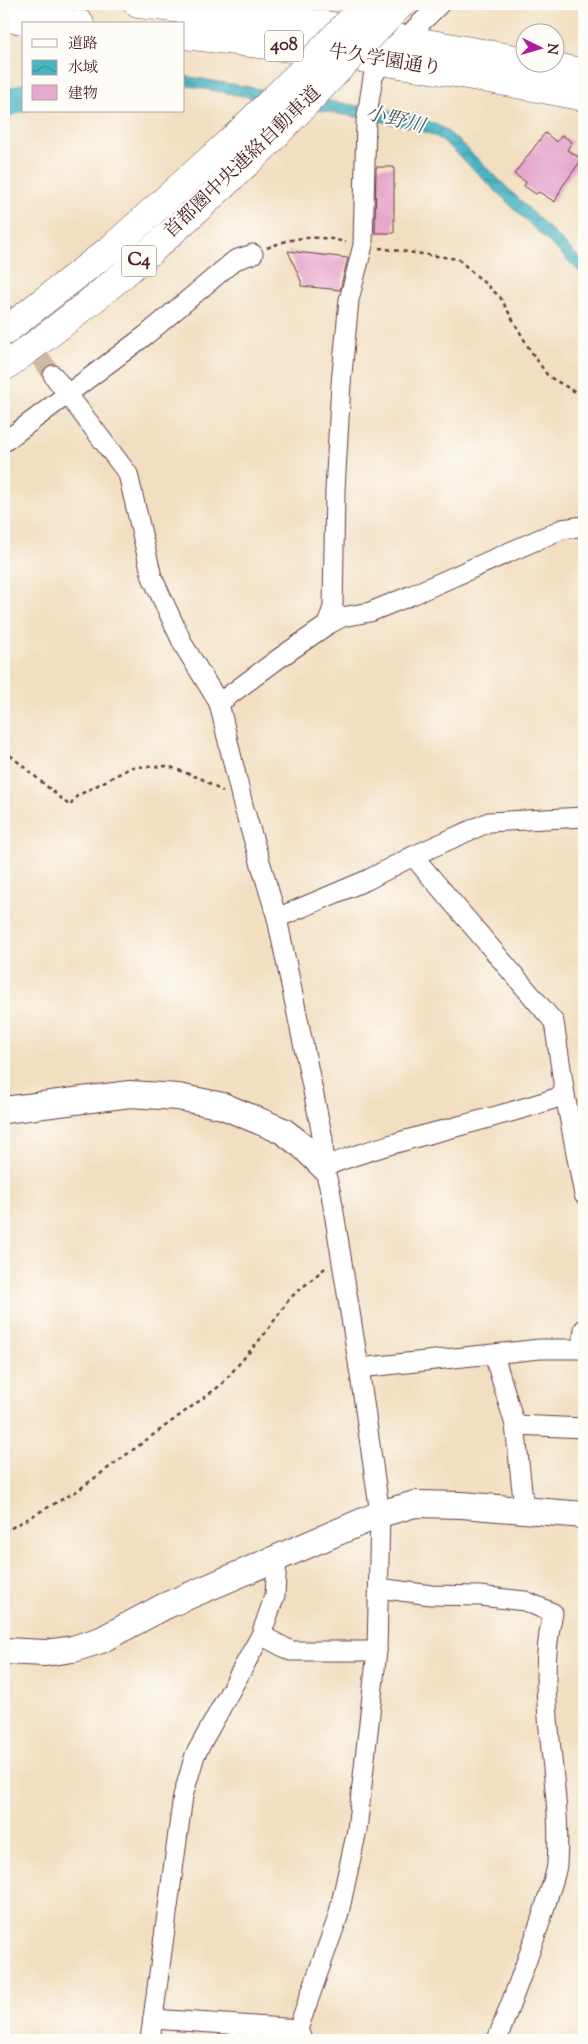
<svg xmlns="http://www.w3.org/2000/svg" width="588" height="2044" viewBox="0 0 588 2044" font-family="'Sorts Mill Goudy','Noto Serif JP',serif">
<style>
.water{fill:url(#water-waves);stroke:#486a76}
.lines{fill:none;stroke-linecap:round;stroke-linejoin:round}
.river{stroke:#47b4c2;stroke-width:28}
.building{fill:#e6a8cc}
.street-tunnel{stroke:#d0b9a3;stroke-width:19;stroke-dasharray:19 9;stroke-linecap:butt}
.street-casing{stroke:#633c42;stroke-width:21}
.secondary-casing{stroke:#633c42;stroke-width:28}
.highway-casing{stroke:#633c42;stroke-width:29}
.path{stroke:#633c42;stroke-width:2.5;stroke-dasharray:4 4;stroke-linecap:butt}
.street{stroke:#fff;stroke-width:19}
.secondary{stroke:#fff;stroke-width:26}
.highway{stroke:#fff;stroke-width:28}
.highway-bridge-casing{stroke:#633c42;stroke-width:29;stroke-linecap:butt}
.highway-bridge{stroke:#fff;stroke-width:28}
.labels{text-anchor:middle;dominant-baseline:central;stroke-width:4;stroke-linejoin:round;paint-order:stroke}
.shield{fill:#fdfcf7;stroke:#806168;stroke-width:1}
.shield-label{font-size:18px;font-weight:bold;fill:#4a1f2b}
.street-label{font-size:19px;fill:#4a1f2b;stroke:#fdfcf7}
.water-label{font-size:20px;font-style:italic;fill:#495b67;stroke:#fdfcf7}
</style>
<defs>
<pattern id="water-waves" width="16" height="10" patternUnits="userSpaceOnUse" patternTransform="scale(1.25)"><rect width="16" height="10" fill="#47b4c2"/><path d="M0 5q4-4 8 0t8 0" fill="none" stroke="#3d929e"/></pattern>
</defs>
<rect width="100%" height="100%" fill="#fdfcf7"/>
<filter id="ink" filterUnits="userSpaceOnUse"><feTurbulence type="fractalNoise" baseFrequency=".02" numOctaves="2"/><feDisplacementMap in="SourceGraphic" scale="10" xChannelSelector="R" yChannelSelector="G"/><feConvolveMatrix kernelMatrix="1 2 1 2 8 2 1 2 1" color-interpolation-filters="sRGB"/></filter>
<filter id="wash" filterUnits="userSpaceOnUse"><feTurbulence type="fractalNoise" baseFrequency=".0096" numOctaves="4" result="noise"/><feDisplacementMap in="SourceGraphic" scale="20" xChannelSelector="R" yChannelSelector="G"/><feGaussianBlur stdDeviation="1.12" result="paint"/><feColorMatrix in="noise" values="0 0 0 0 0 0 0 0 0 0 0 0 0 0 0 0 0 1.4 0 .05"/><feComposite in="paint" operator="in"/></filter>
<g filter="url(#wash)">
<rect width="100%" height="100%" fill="#f2dfc1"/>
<polygon class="water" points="184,76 418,116 443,128 459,141 584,262 584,276 452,149 437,137 415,128 184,85"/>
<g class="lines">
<polyline class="river" points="4,104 24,97"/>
</g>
<g id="blocks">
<g class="building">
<polygon points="545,133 557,142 562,135 572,142 567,150 582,159 562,187 555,202 539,192 536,194 524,186 526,182 514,174"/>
<polygon points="376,167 394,167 394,233 375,233"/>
<polygon points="288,251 348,258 340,290 301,286 301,281"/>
</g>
</g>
</g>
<g filter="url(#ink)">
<use href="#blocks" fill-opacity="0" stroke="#633c42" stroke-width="1"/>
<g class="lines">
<polyline class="street-tunnel" points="4,311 53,375"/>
<g class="street-casing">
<g id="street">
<polyline points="53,375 128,474 152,577 184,646 219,703 243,805 277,918 323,1139 324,1167 331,1194 359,1368 380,1514 377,1651 357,1830 338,1917 298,2029 302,2040"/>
<polyline points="4,442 146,335 235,260 253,254"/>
<polyline points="327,625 333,607 335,490 341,384 349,300 363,245 366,122 373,77 383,60 440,4"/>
<polyline points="219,703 278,659 327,625 342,617 370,612 412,595 562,529 584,526"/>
<polyline points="413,856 489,822 584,817"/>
<polyline points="277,918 367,880 413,856 554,1022 565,1095 584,1195"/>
<path d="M324,1167C402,1136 486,1123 565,1095"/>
<polyline points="494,1355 515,1425 524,1509"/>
<polyline points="359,1368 540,1349 582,1349 584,1329"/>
<polyline points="515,1425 584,1428"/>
<path d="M379,1588L431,1595L480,1596L525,1601L553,1613C533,1694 563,1781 557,1864C556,1876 550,1889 547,1900C533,1948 514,1994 497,2040"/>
<polyline points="261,1635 291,1651 377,1651"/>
<polyline points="153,2019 298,2029"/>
<polyline points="150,2040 183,1796 195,1755 261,1635 275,1595 277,1559"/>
</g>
</g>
<g class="secondary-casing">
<g id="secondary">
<polyline points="4,1110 130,1094 178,1097 223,1106 283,1131 304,1147 324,1167"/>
<polyline points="4,1651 45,1653 73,1649 101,1640 165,1606 380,1514 415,1504 462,1505 584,1515"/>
</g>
</g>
<g class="highway-casing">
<g id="highway">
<polyline points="138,4 326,25 526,61"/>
<polyline points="4,18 80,24"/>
<path d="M184,35C318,50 452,70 584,97"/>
<polyline points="533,62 584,73"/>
<polyline points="4,332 113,247 235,137"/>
<path d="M4,367C98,301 183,224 266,145"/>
</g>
</g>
<g class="path">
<path d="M267,248C295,236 316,235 346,242"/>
<polyline points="379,248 458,259 500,297 530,350 548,376 584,397"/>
<polyline points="4,750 70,806 77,796 132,767 168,766 202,779 223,792"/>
<polyline points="4,1532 77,1491 221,1385 267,1331 290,1298 325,1268"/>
</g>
<use href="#street" class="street"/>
<use href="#secondary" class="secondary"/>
<use href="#highway" class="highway"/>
<g class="highway-bridge-casing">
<g id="highway-bridge">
<polyline points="235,137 305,68 366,4"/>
<polyline points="266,145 401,4"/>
</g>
</g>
<use href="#highway-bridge" class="highway-bridge"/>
</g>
</g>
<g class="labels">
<g class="shield">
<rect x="265" y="30.5" width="38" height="31" rx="4"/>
<rect x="121.5" y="245.5" width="35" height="31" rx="4"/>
</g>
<g class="shield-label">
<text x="284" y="46">408</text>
<text x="139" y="261">C4</text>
</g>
<g class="street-label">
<text transform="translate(385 61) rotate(9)">牛久学園通り</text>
<text transform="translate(243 163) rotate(-44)">首都圏中央連絡自動車道</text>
</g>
<g class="water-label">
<text transform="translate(395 121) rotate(14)">小野川</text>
</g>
</g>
<rect width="588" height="2044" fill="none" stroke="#fdfcf7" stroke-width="20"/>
<rect x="22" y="22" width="162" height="90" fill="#fdfcf7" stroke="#b5a4a5"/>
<rect x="32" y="39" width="25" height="8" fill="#ffffff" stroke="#b5a4a5"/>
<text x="68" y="48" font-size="15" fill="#4a1f2b">道路</text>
<rect x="32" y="60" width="25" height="15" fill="url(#water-waves)" stroke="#b5a4a5"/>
<text x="68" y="72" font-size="15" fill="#4a1f2b">水域</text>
<rect x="32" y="85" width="25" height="15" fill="#e6a8cc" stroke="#b5a4a5"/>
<text x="68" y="98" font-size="15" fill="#4a1f2b">建物</text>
<g transform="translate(540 48) rotate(95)"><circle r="24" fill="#fdfcf7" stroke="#b5a4a5"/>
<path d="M0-4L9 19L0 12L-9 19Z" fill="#b5179e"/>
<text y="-8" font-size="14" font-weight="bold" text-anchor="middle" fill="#4a1f2b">N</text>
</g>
</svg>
